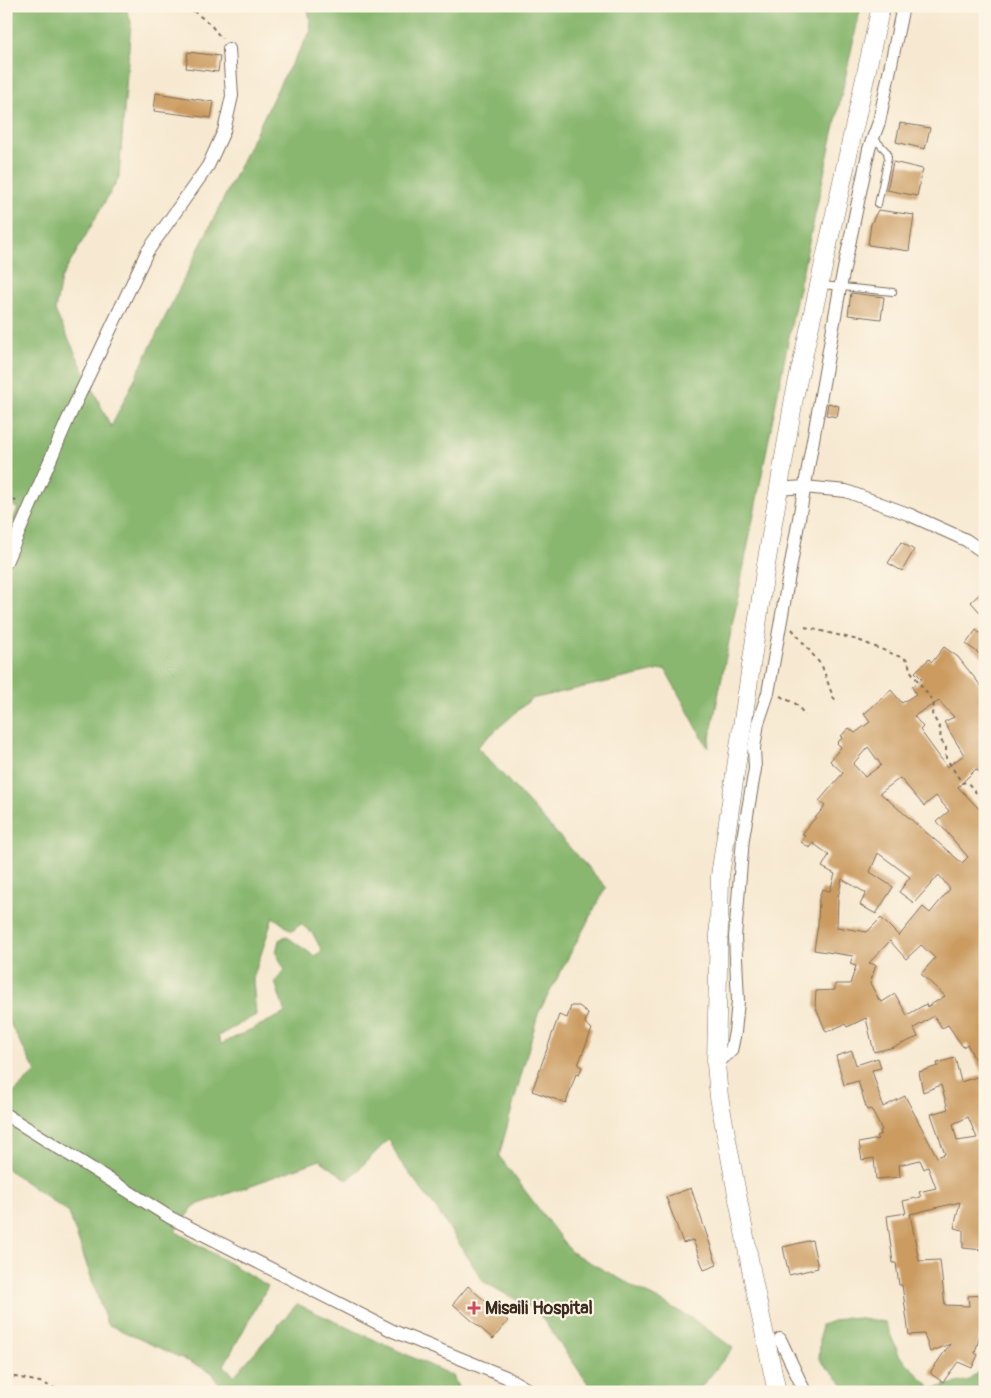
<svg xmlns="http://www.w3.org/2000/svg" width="991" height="1398" viewBox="0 0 991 1398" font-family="Pangolin,sans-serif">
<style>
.forest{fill:#89b76f;stroke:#627046;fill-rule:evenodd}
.building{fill:#cb9b61;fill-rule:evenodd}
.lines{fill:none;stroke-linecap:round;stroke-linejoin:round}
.lane-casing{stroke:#7d6d5d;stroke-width:8}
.street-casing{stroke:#7d6d5d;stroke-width:14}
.secondary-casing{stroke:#7d6d5d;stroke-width:19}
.path{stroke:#7d6d5d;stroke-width:2;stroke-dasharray:4 4;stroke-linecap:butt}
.lane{stroke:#fff;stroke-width:6}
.street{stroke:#fff;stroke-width:12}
.secondary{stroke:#fff;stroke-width:18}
.poi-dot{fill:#d1495b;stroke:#fcf5e5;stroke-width:2}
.labels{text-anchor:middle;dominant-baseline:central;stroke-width:4.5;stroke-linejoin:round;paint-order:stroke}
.poi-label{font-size:18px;font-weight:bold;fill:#3b2a1e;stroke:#fcf5e5;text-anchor:start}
</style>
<rect width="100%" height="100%" fill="#fcf5e5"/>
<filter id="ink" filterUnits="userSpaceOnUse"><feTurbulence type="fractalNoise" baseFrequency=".02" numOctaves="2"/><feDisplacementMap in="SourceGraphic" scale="10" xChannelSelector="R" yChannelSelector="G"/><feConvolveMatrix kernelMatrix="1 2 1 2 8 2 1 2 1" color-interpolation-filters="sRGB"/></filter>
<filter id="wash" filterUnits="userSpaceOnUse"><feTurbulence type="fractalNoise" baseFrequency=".0096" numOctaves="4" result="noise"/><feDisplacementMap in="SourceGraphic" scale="20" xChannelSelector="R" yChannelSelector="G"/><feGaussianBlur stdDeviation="1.12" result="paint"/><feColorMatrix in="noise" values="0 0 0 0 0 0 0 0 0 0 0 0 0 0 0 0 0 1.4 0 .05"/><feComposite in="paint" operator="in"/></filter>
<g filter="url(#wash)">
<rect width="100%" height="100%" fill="#f7e9d1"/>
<g class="forest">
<path d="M6,6H125L131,22L119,177L61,279L55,311L111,427L282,80L311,31L308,6H861L795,306L708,748L665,669L531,699L477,747L606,887L538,1014L499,1156L571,1252L693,1319L733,1348L697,1392H594L537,1311L484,1282L438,1211L399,1160L389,1139L348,1180L320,1160L194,1206L175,1231L268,1286L224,1365L234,1376L297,1304L453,1376L460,1392H224L212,1372L107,1324L69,1213L6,1168V1100L36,1072L6,1016V533L18,509L6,501ZM273,917L292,931L301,924L313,934L322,951L314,956L286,936L279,940L276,953L285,970L275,982L285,1013L221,1044L218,1036L256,1015L253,979Z"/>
<polygon points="846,1317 885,1322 899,1355 932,1389 969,1380 985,1367 985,1392 850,1392 819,1359 821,1325"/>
</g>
<g id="blocks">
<g class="building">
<polygon points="188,52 220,56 218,72 186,68"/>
<polygon points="156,93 214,102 211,118 154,111"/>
<polygon points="900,123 930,128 925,149 896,142"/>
<polygon points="893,162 923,169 917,196 887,190"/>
<polygon points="878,210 914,215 909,251 868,245 871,224"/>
<polygon points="851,293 884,297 881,319 848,315"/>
<polygon points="828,403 839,406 837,417 826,415"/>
<polygon points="901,542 914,550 902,571 888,563"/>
<polygon points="985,589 985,618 971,602"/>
<polygon points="976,630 985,637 985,658 966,644"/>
<path d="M944,647L958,657L985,691V777L976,769L958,787L985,815V1212H982L983,1250L963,1248V1230L954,1228L960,1202L910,1214L919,1261L940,1260L945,1305L969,1306L968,1296L985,1295V1336L980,1335L975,1353L978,1355L972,1368L958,1362L943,1382L931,1374V1371L950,1344L930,1352L924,1334L909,1335L902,1285H899L896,1263H893L887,1216L906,1213L903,1201L921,1197L919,1192L936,1188L928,1167L924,1169L920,1160L899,1165L900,1177L876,1179L874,1158L862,1160L859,1143L878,1139L876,1136L881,1134L880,1131L882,1130L871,1109L867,1110L858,1081L844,1085L836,1056L852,1051L856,1065L878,1058L881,1068L872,1070L883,1107L905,1096L937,1157L945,1154L931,1114L948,1109L941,1085L923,1092L919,1072L938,1066L937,1063L955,1058L961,1082L983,1075L967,1044L963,1047L948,1025L942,1028L934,1016L914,1028L918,1037L894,1047L874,1052L866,1018L847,1027L845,1024L826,1032L815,1005L816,991L835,990V984H850L856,966L850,964L853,956L814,950L818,925L819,898L822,889L830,891L835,874L822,867L829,855L813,843L810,848L801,842L805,836L802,834L825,806L819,801L843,773L830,761L841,747L837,743L843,737L841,736L849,728L855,733L870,722L864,714L891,690L902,703L916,694L912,687L922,679L915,672L929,659L932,662ZM939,701L954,717L944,722L964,755L947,767L920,730L923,727L914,716ZM868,747L881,765L865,777L853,764ZM900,778L924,806L936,796L949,811L937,821L968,857L962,863L880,793ZM878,853L910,877L899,892L914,903L939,875L950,889L930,913L923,907L899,936L881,918L867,932L837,927L838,897L842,879L866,893L860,905L876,914L893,887L870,872ZM890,941L906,959L921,945L935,958L921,974L945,996L927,1007L926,1004L907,1015L895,994L882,1002L879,1000L870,983L876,965L869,963ZM968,1117L977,1138L957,1141L953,1124Z"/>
<polygon points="571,1006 579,1006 588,1013 585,1023 592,1029 578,1065 582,1067 579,1075 576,1074 566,1103 532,1091 559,1015 567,1018"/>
<polygon points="691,1188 717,1265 704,1270 693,1240 683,1243 666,1197"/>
<polygon points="812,1240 818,1268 789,1275 783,1247"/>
<polygon points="468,1286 508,1321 493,1339 453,1304"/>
</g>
</g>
</g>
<g filter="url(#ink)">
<use href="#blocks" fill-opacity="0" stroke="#7d6d5d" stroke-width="1"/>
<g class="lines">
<g class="lane-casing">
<g id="lane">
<polyline points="873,137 887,152 888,158 878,204"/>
<polyline points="822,285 893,292"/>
</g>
</g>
<g class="street-casing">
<g id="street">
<polyline points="778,489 804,487 846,491 908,514 966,540 985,553"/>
<polyline points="6,562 68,419 147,252 208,166 224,131 232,96 229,49"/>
<polyline points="716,1064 731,1051 735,1032 738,1001 735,937 743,838 755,769 754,748 758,723 768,693 840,288 869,149 879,122 903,6"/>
<polyline points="6,1115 171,1218 393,1331 506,1377 532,1392"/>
<polyline points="780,1339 805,1392"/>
<polyline points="982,1392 985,1388"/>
</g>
</g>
<g class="secondary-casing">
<polyline id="secondary" points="777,1392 753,1280 719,1097 716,1064 720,876 765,571 794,398 881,6"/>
</g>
<g class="path">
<polyline points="187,6 210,24 222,39"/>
<polyline points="6,495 19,503"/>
<polyline points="805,627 858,640 908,660 910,670 934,703 932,714 941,730 940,739 946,747 946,758 962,783 967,782 985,803"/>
<polyline points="792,629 822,666 833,697 837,702"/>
<polyline points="780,696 796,704 805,715"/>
<polyline points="6,1375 40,1382 64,1392"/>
</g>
<use href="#lane" class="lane"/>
<use href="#street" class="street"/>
<use href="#secondary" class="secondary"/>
</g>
</g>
<path class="poi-dot" d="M471.5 1300.5h5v5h5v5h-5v5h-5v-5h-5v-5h5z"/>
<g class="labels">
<g class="poi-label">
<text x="485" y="1308">Misaili Hospital</text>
</g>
</g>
<rect width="991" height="1398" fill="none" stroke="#fcf5e5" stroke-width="25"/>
</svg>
